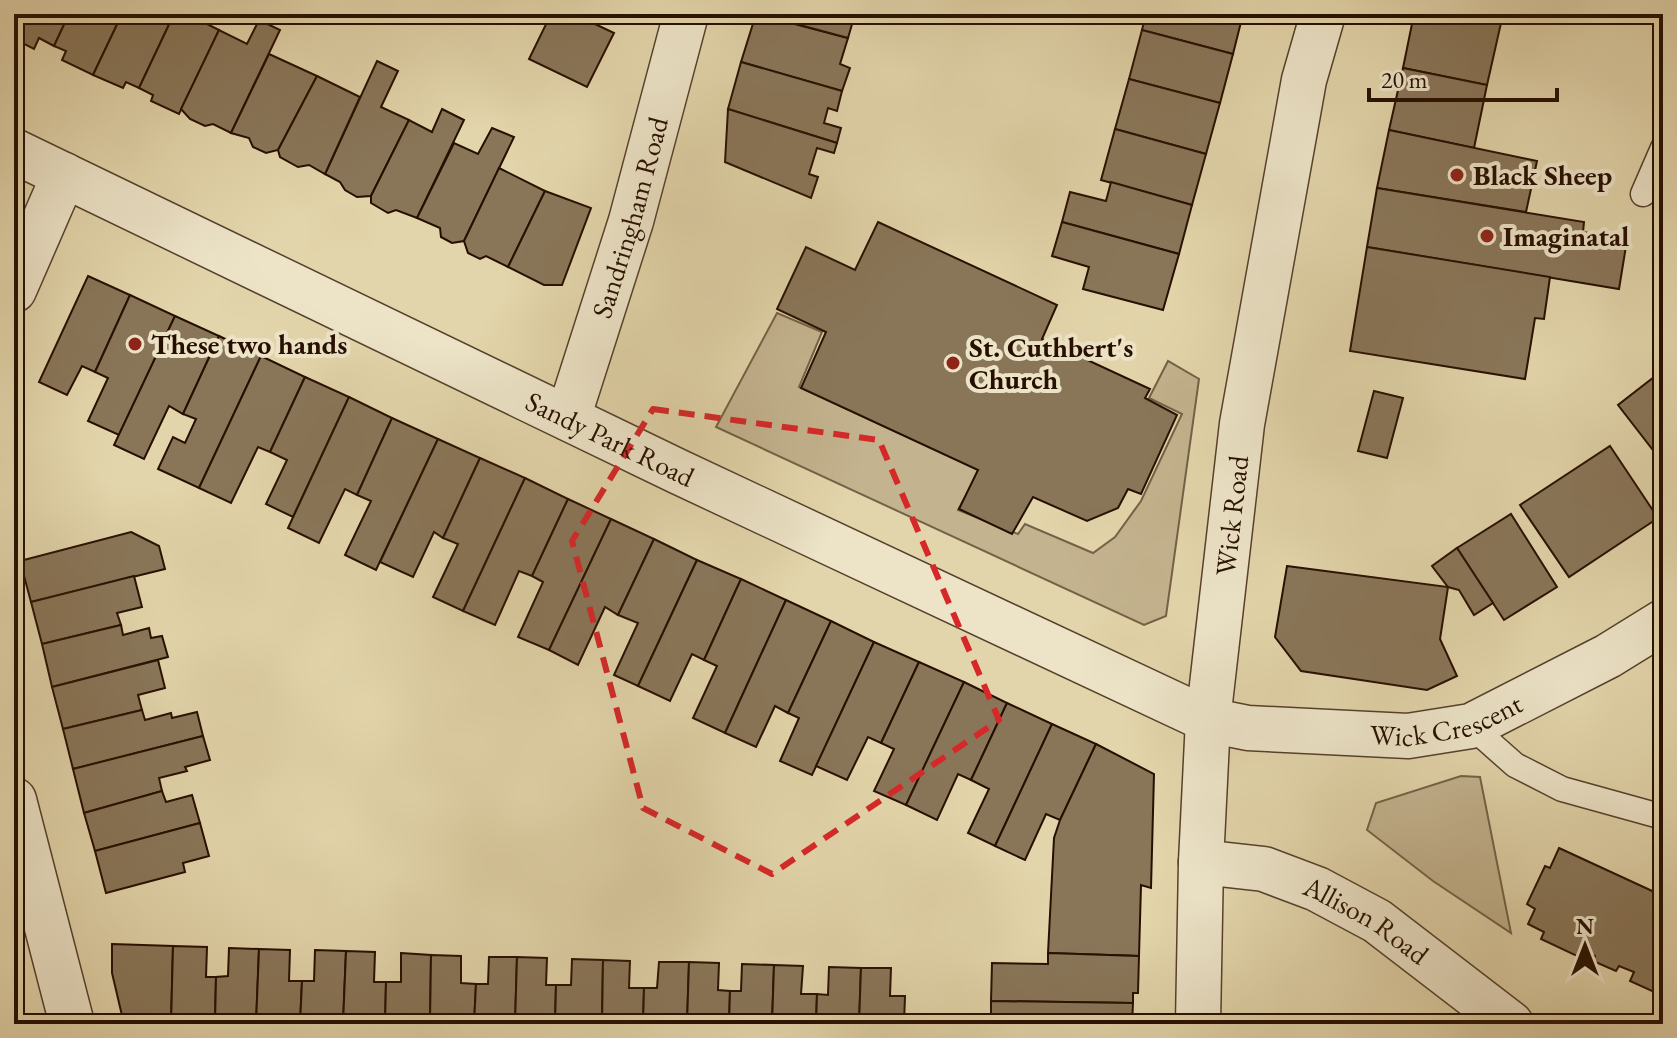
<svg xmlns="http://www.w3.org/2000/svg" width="1677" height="1038" viewBox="0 0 1677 1038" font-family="'EB Garamond',serif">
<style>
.green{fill:#c3b38e;stroke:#756147;stroke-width:2}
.building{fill:#897659;stroke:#270f00;stroke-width:2}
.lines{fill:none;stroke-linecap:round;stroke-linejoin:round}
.service-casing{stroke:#56402b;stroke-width:27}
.minor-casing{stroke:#56402b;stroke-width:47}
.tertiary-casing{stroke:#56402b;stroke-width:47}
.service{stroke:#ede4c8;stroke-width:24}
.minor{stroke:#ede4c8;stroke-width:44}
.tertiary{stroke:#ede4c8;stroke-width:44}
.marked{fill:none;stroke:#d62828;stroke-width:6;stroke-dasharray:16 10;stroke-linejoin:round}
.poi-dot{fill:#8f2418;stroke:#ede4c8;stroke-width:3}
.labels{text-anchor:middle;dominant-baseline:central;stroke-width:8;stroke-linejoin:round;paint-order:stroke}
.poi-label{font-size:28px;font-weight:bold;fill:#270f00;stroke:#ede4c8;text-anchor:start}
.street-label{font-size:28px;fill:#270f00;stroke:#ede4c8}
</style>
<rect width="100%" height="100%" fill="#e3d5ab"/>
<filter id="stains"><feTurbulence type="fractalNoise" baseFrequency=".0025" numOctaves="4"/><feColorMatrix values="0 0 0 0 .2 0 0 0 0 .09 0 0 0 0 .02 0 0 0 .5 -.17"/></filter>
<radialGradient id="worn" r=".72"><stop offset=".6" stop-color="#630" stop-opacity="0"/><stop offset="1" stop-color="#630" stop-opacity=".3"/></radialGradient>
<g class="green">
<polygon points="777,313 822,332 799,387 980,470 958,510 1018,534 1025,524 1093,553 1115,537 1141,501 1182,414 1149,398 1168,361 1199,379 1166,616 1144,625 716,427"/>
<polygon points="1461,776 1480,777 1511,933 1433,881 1367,830 1376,803"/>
</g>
<g class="building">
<polygon points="14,14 69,14 54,46 39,38 34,49 14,39"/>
<polygon points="69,14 122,14 93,75 62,60 66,51 54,46"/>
<polygon points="122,14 174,14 139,88 126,82 123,88 93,75"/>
<polygon points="174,14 209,14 205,23 219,30 179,114 151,101 153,95 139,88"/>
<polygon points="551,14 574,14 614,33 587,87 529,59"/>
<polygon points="756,14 848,38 840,64 850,68 842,91 741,62"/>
<polygon points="759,14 855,14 848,38"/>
<polygon points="1146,14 1243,14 1233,54 1142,30"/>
<polygon points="1414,14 1461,14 1501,23 1487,85 1403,68"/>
<polygon points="1461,14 1504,14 1501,23"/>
<polygon points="259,20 280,30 231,133 213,124 205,126 190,119 181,109 219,30 247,44"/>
<polygon points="1142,30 1233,54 1220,103 1129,79"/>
<polygon points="269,54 317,76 278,150 266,153 253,147 249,138 231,133"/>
<polygon points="377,61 398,71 381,107 409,120 371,196 357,197 345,190 340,182 325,174"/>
<polygon points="741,62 842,91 837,111 828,108 824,123 841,128 837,143 728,109"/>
<polygon points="1403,68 1487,85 1474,148 1389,130"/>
<polygon points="317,76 360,97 325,174 309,165 298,167 280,157 278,150"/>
<polygon points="1129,79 1220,103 1206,154 1115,129"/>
<polygon points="442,109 464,120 417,218 396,210 388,213 371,203 371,196 409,120 432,132"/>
<polygon points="728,109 837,143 834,153 817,148 809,174 818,177 811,198 725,162"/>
<polygon points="492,128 514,137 464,241 452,243 441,237 440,228 417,218 454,143 478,154"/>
<polygon points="1115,129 1206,154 1192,205 1101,180"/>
<polygon points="1389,130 1537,161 1526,212 1377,188"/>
<polygon points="499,168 545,191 508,267 486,256 480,259 468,253 464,241"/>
<polygon points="1111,182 1192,205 1179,254 1062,222 1070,192 1106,201"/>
<polygon points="1377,188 1584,222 1583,232 1627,240 1619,289 1367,247"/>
<polygon points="545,191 591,208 562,285 544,285 508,267"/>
<polygon points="878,222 1057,305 1042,339 1150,389 1145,398 1177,415 1141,494 1128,489 1118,508 1087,521 1033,497 1012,534 959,509 978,470 801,388 826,332 777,309 806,247 855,270"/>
<polygon points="1062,222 1179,254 1163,310 1083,289 1089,267 1052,256"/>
<polygon points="1367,247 1550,277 1544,319 1535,318 1525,379 1350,351"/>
<polygon points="88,276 130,295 95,372 82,366 67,395 39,382"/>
<polygon points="130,295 175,316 119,435 88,421 108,378 95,372"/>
<polygon points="175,316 219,336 183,414 169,406 144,459 114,445"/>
<polygon points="219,336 261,356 199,488 158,469 173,437 185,443 196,419 183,414"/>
<polygon points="261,356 305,377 270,452 258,447 231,503 199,488"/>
<polygon points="1663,370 1663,463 1618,405"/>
<polygon points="305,377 349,397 293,517 266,504 287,460 270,452"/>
<polygon points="1374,391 1403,398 1387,458 1358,451"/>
<polygon points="349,397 392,418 357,495 345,489 319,543 288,528"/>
<polygon points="392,418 438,439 376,570 345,555 371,501 357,495"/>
<polygon points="438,439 480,458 443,538 434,532 413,577 380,562"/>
<polygon points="1610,446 1658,518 1569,577 1520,505"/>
<polygon points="480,458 525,478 463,611 433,597 458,544 443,538"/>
<polygon points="525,478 568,499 532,576 519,571 495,625 463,611"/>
<polygon points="568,499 611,519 549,650 518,637 543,582 532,576"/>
<polygon points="1511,514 1557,587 1504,620 1457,548"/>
<polygon points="611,519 654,539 618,615 605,607 578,665 549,650"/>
<polygon points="131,532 159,546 165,569 31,602 20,561"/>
<polygon points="654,539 697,560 638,686 614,675 638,623 618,615"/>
<polygon points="1457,548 1493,603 1474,615 1459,590 1448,587 1432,566"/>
<polygon points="697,560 741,579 704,660 692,654 670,701 638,686"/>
<polygon points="1287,566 1448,587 1440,639 1457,676 1427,690 1301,671 1275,637"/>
<polygon points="134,576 142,607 117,613 121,625 42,644 31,602"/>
<polygon points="741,579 786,600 725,733 693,718 717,666 704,660"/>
<polygon points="786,600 831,621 788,713 775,706 756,747 725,733"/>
<polygon points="831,621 874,642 812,775 780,761 799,718 788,713"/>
<polygon points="121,625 123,635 149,628 151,638 162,636 168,657 52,687 42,644"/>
<polygon points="874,642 919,662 881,743 868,737 847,780 816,766"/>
<polygon points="158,660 165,688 138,695 142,710 63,729 52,687"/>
<polygon points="919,662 964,682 906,805 874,791 894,749 881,743"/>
<polygon points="964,682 1007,703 971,780 958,774 937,820 906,805"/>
<polygon points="1007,703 1052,724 995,846 968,833 989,789 971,780"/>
<polygon points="142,710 145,720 171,713 172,718 197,712 203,736 73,769 63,729"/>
<polygon points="1052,724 1096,744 1060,820 1046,814 1025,860 995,846"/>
<polygon points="203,736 210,760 185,767 187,771 159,778 162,791 84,813 73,769"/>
<polygon points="1096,744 1154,774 1151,888 1141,885 1139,956 1048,953 1054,838 1060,820"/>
<polygon points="162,791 166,802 192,795 200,823 95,851 84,813"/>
<polygon points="200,823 209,856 183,863 185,872 106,893 95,851"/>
<polygon points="1559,848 1663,896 1663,996 1630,981 1634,972 1619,966 1616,971 1593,961 1595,956 1582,949 1579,957 1541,939 1544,932 1528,924 1535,909 1527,904 1545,866 1550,868"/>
<polygon points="112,944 173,946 171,1024 124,1024 112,973"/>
<polygon points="173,946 207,947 206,977 216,977 215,1024 171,1024"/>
<polygon points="229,948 259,949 256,1024 215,1024 216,977 228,976"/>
<polygon points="259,949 290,950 289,981 302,981 300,1024 256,1024"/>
<polygon points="315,950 346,951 343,1024 300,1024 302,981 314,981"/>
<polygon points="346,951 375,952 374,982 386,982 385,1024 343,1024"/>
<polygon points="401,953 431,955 430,1024 385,1024 386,982 401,982"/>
<polygon points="1048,953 1139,956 1138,993 1133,993 1133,1003 991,1001 992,963 1048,964"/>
<polygon points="431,955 461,956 461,983 476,984 474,1024 430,1024"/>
<polygon points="489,957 517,957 515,1024 474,1024 476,984 488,984"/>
<polygon points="517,957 547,958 546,985 556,985 555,1024 515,1024"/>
<polygon points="572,959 603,960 602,1024 555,1024 556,985 571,985"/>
<polygon points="603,960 630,961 629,988 644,988 643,1024 602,1024"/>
<polygon points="659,962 689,962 687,1024 643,1024 644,988 657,988"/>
<polygon points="689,962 719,963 718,990 730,991 729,1024 687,1024"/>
<polygon points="742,964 774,965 772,1024 729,1024 730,991 741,991"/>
<polygon points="774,965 803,966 801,994 817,994 816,1024 772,1024"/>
<polygon points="829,967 861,968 859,1024 816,1024 817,994 828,995"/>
<polygon points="861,968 891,968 890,996 905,996 904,1024 859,1024"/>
<polygon points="991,1001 1133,1003 1132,1024 991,1024"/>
</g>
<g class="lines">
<g class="service-casing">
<g id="service">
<polyline points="1643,194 1663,148"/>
<polyline points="1471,726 1515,765 1562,789 1663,817"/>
</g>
</g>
<g class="minor-casing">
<g id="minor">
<path id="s1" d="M14,151L679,472L1208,720L1248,728L1408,736L1471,726L1608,656L1663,622"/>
<polyline points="14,290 64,175"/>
<path id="s2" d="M568,418L631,221L686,14"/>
<polyline points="14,800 72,1024"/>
<path id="s3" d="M1201,862L1264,869L1317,889L1377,921L1511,1024"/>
</g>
</g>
<g class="tertiary-casing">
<g id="tertiary">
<path id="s4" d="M1198,1024L1201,862L1208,720L1242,424L1304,80L1323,14"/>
</g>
</g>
<use href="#service" class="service"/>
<use href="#minor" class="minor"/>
<use href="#tertiary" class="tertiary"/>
</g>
<path class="marked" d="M653,409L879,440L999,720L772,874L643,808L572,541Z"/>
<g class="poi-dot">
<circle cx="1457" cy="175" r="8"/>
<circle cx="1487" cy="236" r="8"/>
<circle cx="135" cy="344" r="8"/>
<circle cx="953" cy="363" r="8"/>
</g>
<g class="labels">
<g class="poi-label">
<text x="1473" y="175">Black Sheep</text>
<text x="1503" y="236">Imaginatal</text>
<text x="151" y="344">These two hands</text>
<text x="969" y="347">St. Cuthbert's<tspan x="969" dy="32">Church</tspan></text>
</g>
<g class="street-label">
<text stroke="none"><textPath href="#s2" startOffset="210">Sandringham Road</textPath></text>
<text stroke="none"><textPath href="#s1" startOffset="662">Sandy Park Road</textPath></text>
<text stroke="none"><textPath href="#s4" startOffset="510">Wick Road</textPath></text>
<text stroke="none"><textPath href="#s1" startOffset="1564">Wick Crescent</textPath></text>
<text stroke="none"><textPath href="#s3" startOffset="178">Allison Road</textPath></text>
</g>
</g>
<rect width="1677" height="1038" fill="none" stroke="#e3d5ab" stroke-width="48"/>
<rect x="16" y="16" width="1645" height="1006" fill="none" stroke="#270f00" stroke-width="4"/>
<rect x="24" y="24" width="1629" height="990" fill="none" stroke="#270f00" stroke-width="2"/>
<g transform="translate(1585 946)" stroke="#ede4c8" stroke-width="6" paint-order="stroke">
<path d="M0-6L14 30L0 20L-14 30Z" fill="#270f00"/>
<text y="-12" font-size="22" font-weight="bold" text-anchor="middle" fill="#270f00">N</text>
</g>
<path d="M1369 88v12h188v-12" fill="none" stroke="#270f00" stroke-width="4"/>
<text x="1381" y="88" font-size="24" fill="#270f00" stroke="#ede4c8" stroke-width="6" paint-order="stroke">20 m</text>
<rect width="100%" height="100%" filter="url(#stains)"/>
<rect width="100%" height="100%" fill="url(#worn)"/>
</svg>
